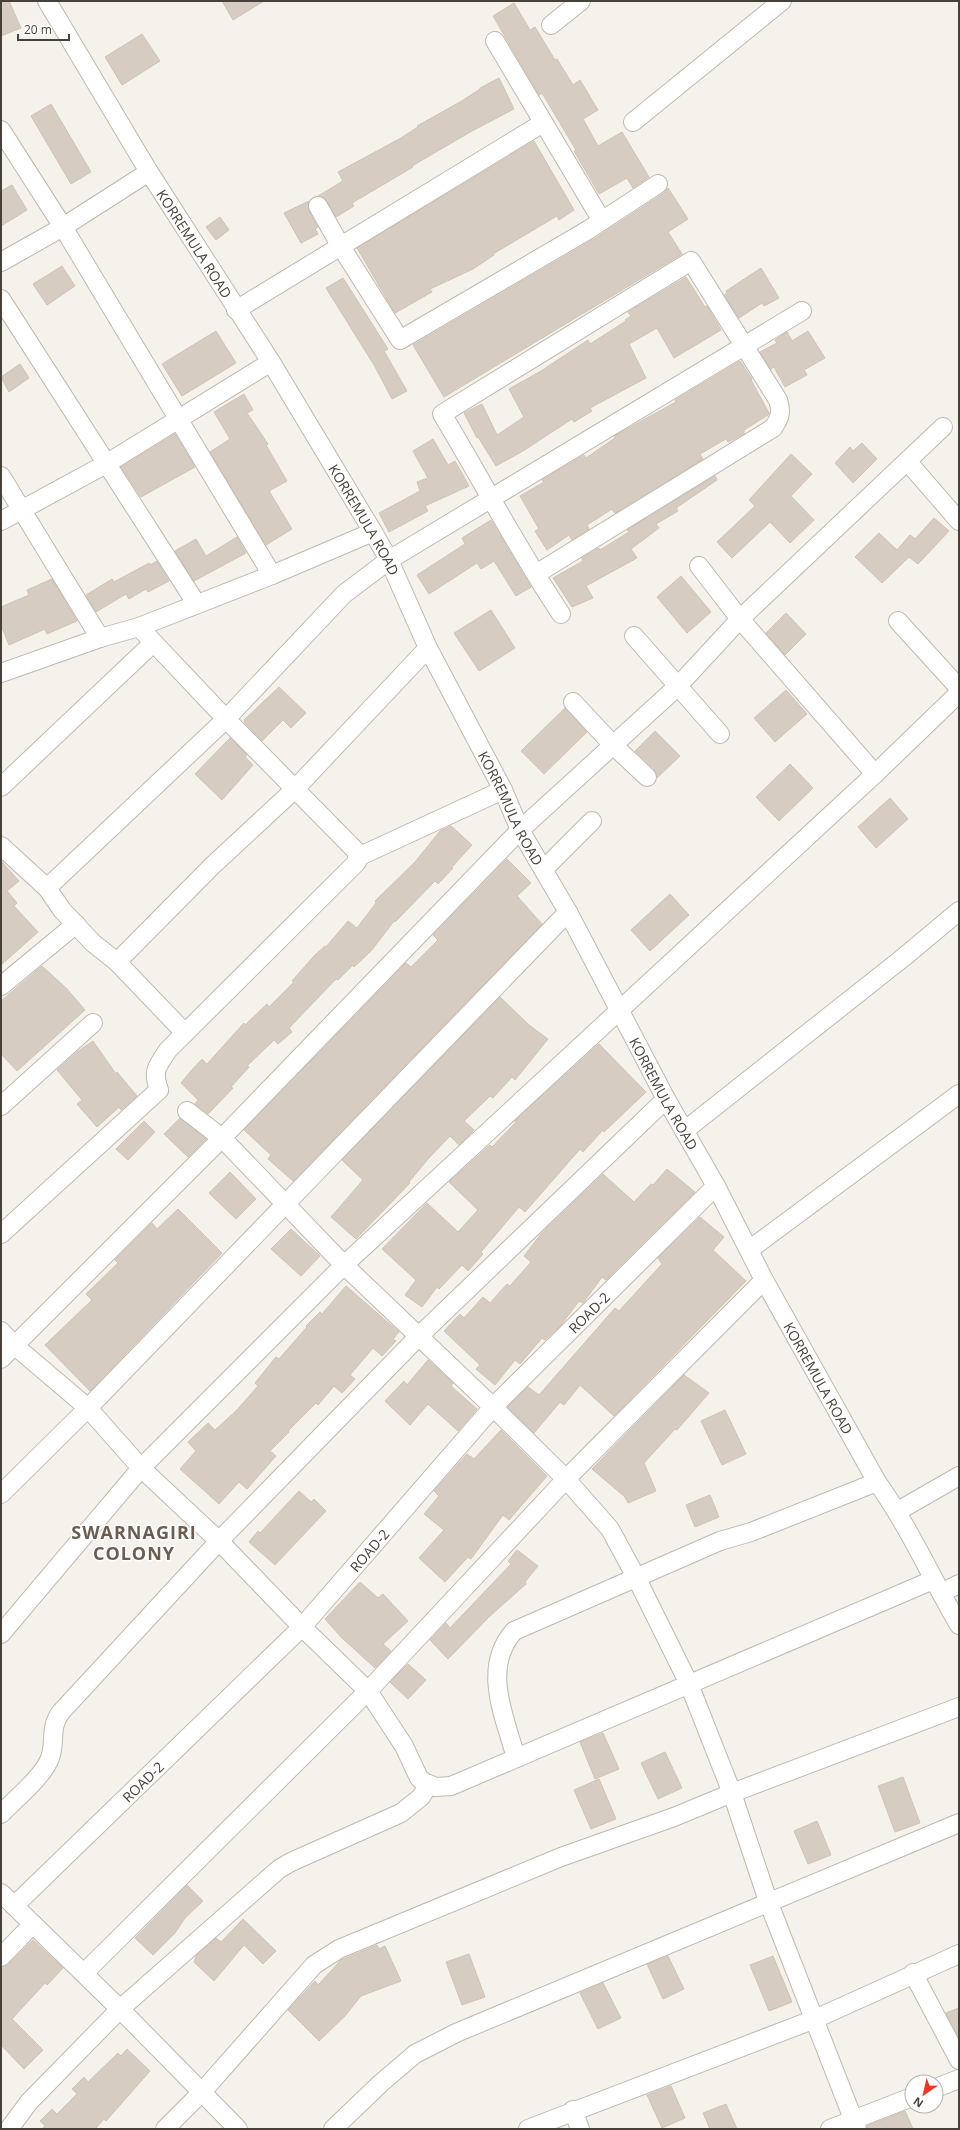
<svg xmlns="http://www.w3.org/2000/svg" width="960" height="2130" viewBox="0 0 960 2130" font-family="'Open Sans',sans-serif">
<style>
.building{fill:#d6ccc1;stroke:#d0c3b5}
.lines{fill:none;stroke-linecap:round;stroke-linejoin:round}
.minor-casing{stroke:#c0b8ae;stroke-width:20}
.minor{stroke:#fff;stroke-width:18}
.labels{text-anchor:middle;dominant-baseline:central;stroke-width:3;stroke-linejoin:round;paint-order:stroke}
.street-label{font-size:14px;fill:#484139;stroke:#fff}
.district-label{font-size:18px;font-weight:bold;letter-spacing:1px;fill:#6b5e51;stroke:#fff}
</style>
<rect width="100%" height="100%" fill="#f5f1eb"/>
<g class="building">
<polygon points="1,1 9,1 21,28 1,36"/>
<polygon points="222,1 264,1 233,20"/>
<polygon points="514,3 530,30 535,27 555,60 557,59 573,85 580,80 598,110 583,119 598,146 622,132 649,177 633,188 627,178 599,194 574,151 576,150 542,93 539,95 493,16"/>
<polygon points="142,34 160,61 122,85 105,57"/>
<polygon points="499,78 514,109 472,131 412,166 413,167 352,203 354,206 336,217 327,201 318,196 343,181 338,172 401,138 418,127 417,126 460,102 480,89 480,88"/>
<polygon points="51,104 91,172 71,184 31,116"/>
<polygon points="534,141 574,210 559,220 557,216 493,254 494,255 473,269 430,289 432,292 395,313 357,248"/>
<polygon points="12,185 27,210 1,226 1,191"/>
<polygon points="668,188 688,219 668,232 682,254 444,397 413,345 594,239 664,193"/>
<polygon points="309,201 309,211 318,227 315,229 318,234 301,243 284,213"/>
<polygon points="220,217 229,230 216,240 206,227"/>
<polygon points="62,266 75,286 47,305 33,284"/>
<polygon points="761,268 779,298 764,306 762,303 739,318 724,295 727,293 726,291"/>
<polygon points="686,277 705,307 707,306 721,330 674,358 657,328 629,344 646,378 590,408 592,411 574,422 572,419 523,451 496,466 478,437 477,438 464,413 482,404 497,435 524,417 509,389 541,371 588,340 590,344 626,321 625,320 631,316 628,312"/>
<polygon points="343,278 388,349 384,351 407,391 392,399 374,365 326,288"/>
<polygon points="216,331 236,363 182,396 162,364"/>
<polygon points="808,331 825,358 804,370 807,375 785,387 774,367 771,369 760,352 777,343 775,340 787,332 792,341"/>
<polygon points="740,361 752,379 751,380 769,413 768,415 744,430 744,434 728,442 726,439 700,454 703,459 615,513 612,509 587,525 589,529 572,540 569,535 547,550 535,531 539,529 520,496 544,482 542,480 584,455 586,458 615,438 614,436 676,402 675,400"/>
<polygon points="20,364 29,378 9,392 1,377"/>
<polygon points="244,394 253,410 247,413 268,444 266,445 287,481 269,491 292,529 266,545 210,452 230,439 214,412"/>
<polygon points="175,434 195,467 141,497 121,467"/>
<polygon points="433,439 448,465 455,461 469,486 425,506 428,511 389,532 379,513 420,491 417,482 428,478 413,451"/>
<polygon points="862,443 877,459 853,483 835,463 850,447 853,451"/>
<polygon points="791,454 812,474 791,496 814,520 790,543 770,522 732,558 717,542 755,506 749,500"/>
<polygon points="715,476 717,480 676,508 678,511 656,524 659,528 631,549 637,558 586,586 593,598 572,607 553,578 583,561 582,558 599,548 600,550 629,532 627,530"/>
<polygon points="934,518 949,531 918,564 909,557 882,583 855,557 879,533 897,550 910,535 915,539"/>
<polygon points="491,520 531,587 516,596 494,561 481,569 477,563 429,594 417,575 465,544 462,538"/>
<polygon points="237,537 246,553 194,581 175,551 196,539 206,556"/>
<polygon points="157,561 169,581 148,592 146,589 129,599 126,594 96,612 86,595 112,579 114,582 149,563 150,565"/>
<polygon points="681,576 711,612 687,633 657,597"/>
<polygon points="52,579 77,621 47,634 45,629 9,645 1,625 1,607 29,595 27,590"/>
<polygon points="491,610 515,648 479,671 454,633"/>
<polygon points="786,613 806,634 785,655 766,633"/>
<polygon points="279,687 306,713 291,728 283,720 262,741 245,723 244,720"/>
<polygon points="786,690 807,714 775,742 754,718"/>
<polygon points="565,708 587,732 544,774 521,751"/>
<polygon points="655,731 680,756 657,778 654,769 635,751"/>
<polygon points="230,738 247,755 245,757 253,765 222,800 195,774"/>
<polygon points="790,764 813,788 779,821 756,797"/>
<polygon points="890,798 908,819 876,848 858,827"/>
<polygon points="451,826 472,845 452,867 453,868 438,884 435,881 395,922 394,921 371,951 354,967 353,965 338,980 336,979 289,1028 292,1032 278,1044 274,1040 247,1066 249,1067 231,1087 233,1088 208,1114 195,1104 198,1100 181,1083 190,1072 202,1059 207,1064 244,1023 245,1025 267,1004 269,1007 294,982 292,981 314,956 325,946 326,947 348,921 357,928 376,903 375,901 415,862 440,831"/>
<polygon points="507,859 531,883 517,896 542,924 293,1181 268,1159 271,1155 244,1130 406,963 411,967 438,940 433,935"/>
<polygon points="1,861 19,881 7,891 17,903 14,906 38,932 1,965"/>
<polygon points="670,894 689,915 650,951 631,930"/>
<polygon points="42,966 67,989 85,1010 17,1071 1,1054 1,1001"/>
<polygon points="500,997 529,1025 548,1039 515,1080 512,1077 493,1098 490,1096 464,1121 474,1130 459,1145 450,1136 428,1159 409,1182 410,1183 356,1239 331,1217 363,1180 342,1160"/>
<polygon points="93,1041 116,1074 117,1072 137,1096 121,1110 119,1107 97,1127 77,1104 82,1100 57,1070 77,1052"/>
<polygon points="599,1044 646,1092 604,1132 603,1130 583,1152 580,1149 525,1212 519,1207 481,1252 483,1254 468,1271 462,1265 439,1289 437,1287 422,1307 405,1295 416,1280 382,1249 427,1203 458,1232 478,1210 449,1182 490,1145 492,1147 516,1122 515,1121"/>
<polygon points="180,1118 206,1139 188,1157 164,1134"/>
<polygon points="144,1121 155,1132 128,1160 116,1149"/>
<polygon points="667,1169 695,1192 606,1280 602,1277 583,1303 579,1301 561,1325 545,1340 542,1338 520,1364 515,1360 495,1385 476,1369 480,1365 444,1331 460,1314 464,1318 483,1297 490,1303 507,1284 510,1286 531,1262 524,1256 541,1234 603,1174 634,1202 651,1184 653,1185"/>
<polygon points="230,1172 256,1199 236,1219 209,1193"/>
<polygon points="178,1209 222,1253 90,1391 45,1345 92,1300 86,1294 118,1263 115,1260 152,1223 157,1229"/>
<polygon points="700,1217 724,1237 713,1250 746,1281 614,1416 580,1385 564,1405 560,1402 534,1433 508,1407 528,1387 539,1395 615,1308 619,1311 662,1264 658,1258"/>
<polygon points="291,1229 320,1256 301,1276 271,1249"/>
<polygon points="346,1286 399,1332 393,1339 396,1341 382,1356 373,1348 350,1375 355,1379 342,1393 334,1386 318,1405 316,1403 288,1431 289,1432 270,1451 276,1456 247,1489 239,1482 219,1504 180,1469 196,1451 188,1442 208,1423 215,1430 236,1411 258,1386 255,1383 276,1357 279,1359 307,1327 306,1326 320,1312 322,1314"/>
<polygon points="428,1360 453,1383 451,1386 477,1409 458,1431 428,1404 410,1425 385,1401 404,1381 407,1385"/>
<polygon points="684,1375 709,1393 677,1430 675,1429 644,1463 656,1491 628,1503 625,1497 592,1469"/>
<polygon points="725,1410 746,1454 722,1465 701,1421"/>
<polygon points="501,1430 547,1476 509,1520 503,1515 471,1559 468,1557 445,1582 419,1558 444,1530 424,1514 439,1496 434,1491 451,1472 467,1454 474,1459"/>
<polygon points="299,1491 311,1502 314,1499 326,1511 275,1565 249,1542 258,1531 260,1533"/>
<polygon points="710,1495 719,1517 695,1527 686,1505"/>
<polygon points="517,1550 538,1566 525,1582 526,1584 490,1616 448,1659 430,1640 446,1623 450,1628 511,1564 508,1561"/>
<polygon points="360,1582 378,1598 383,1594 408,1621 383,1644 391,1651 375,1668 342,1638 325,1619"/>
<polygon points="408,1664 426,1680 408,1699 390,1682"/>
<polygon points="603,1733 619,1769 595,1779 580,1742"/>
<polygon points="665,1752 682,1788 658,1799 641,1763"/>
<polygon points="903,1777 920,1823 895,1832 878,1786"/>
<polygon points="599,1779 616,1819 591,1829 574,1790"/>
<polygon points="817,1821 831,1855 808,1864 794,1831"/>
<polygon points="187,1885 203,1901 185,1918 175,1933 153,1955 135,1938"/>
<polygon points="243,1919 276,1951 263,1964 244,1945 214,1981 194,1962 196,1956 216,1938 221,1942"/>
<polygon points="33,1940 63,1968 47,1985 45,1983 12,2019 43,2050 24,2069 1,2045 1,1967 8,1965"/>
<polygon points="377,1945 379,1949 385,1946 401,1981 361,1996 345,2016 319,2041 288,2010 315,1981 318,1985 341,1960"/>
<polygon points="469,1954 485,1997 462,2005 446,1962"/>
<polygon points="668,1956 684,1989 663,1999 647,1964"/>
<polygon points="773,1956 792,2002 769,2011 750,1965"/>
<polygon points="603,1983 621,2018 598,2029 580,1993"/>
<polygon points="959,2008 959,2038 946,2013"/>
<polygon points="127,2049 150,2071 106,2121 104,2119 95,2129 42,2129 45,2126 40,2121 52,2109 57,2114 77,2094 72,2089 84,2077 88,2082 118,2053 121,2056"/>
<polygon points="671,2086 685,2118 662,2128 647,2095"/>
<polygon points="726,2104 737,2129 710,2129 703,2113"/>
<polygon points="905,2111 913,2129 867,2129 867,2126"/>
</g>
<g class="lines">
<g class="minor-casing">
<g id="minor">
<path id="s1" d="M47,1L149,172L271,362L373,532L389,560L428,648L503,790L520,830L568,912L666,1099L716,1186L764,1280L877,1482C909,1527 931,1577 959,1625"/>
<polyline points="551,25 581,1"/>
<polyline points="495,41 602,221"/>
<polyline points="633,122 782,1"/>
<polyline points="1,130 63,227 272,575"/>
<polyline points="318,206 340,245 400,340 588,230 658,184"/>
<polyline points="1,262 63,227 149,172"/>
<polyline points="1,299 196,603"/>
<polyline points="236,310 543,123"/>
<polyline points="907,461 959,521"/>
<polyline points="1,476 100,638"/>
<polyline points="1,521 106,464 271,362"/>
<polyline points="699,566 740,619 875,774"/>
<path d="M536,574L773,428C780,418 782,412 778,400L691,261L442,414C482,480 518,550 561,614"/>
<polyline points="898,621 959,688"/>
<polyline points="634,636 720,734"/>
<polyline points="1,673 100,638 139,627 272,575 373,532"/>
<polyline points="573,702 613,745 647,777"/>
<polyline points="1,787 153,643"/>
<polyline points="1,846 47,888 62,910 93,943 117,962 185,1033"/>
<polyline points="358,857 503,790"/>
<polyline points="544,869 592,821"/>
<polyline points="47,888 226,719 344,594 389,560 802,311"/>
<polyline points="117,962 212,866 295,789 428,648"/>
<polyline points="1,986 76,924"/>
<polyline points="1,1106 93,1023"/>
<polyline points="187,1111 222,1138 344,1265 493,1407 566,1479 610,1529 636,1577 689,1684 732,1793 768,1901 857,2129"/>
<polyline points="684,1131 904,957 959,911"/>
<path d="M1,1234L159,1090C152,1070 157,1067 168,1050L357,862V852L226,719L139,627"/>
<polyline points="749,1250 959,1094"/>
<polyline points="1,1331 15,1346 88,1408 141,1468 219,1541 302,1627 368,1691 404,1746 419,1778 425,1783 436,1787 451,1786 933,1580"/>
<polyline points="1,1359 222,1138 520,830 678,686 740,619 943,427"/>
<polyline points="1,1494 88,1408 568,912"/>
<polyline points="898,1511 959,1476"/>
<polyline points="941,1593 959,1584"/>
<polyline points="1,1634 141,1468 344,1265 875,774 959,693"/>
<path d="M516,1758C505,1717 481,1668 514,1631L720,1541L751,1532L877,1482"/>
<path d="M1,1814C15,1799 43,1777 50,1758C56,1741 49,1728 61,1712L219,1541L419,1336L666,1099"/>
<polyline points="1,1893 120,2009 238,2129"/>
<path id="s2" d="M14,1906L302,1627L493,1407L716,1186"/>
<polyline points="1,1957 33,1924"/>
<polyline points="84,1973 368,1691 566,1479 764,1280"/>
<polyline points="913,1973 959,2060"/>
<polyline points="936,2088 959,2079"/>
<polyline points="573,2110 580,2129"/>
<polyline points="9,2129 29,2102 120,2009 279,1869 291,1862 401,1813 421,1797 429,1784"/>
<polyline points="165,2129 202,2092 314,1965 339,1949 561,1857 674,1817 732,1793 959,1707"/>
<polyline points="333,2129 381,2083 415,2054 456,2033 959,1823"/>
<polyline points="528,2129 815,2019 959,1954"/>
<polyline points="830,2129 912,2097"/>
</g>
</g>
<use href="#minor" class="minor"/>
</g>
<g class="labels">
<g class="street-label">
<text stroke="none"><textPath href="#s1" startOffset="284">KORREMULA ROAD</textPath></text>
<text stroke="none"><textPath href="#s1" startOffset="608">KORREMULA ROAD</textPath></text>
<text stroke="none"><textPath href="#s1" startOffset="932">KORREMULA ROAD</textPath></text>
<text stroke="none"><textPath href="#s1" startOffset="1256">KORREMULA ROAD</textPath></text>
<text stroke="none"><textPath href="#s2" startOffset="827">ROAD-2</textPath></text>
<text stroke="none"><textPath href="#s1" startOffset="1580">KORREMULA ROAD</textPath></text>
<text stroke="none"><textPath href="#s2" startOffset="503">ROAD-2</textPath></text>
<text stroke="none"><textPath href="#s2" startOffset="179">ROAD-2</textPath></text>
</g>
<g class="district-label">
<text x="134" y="1532">SWARNAGIRI<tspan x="134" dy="21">COLONY</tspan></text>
</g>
</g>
<rect width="960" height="2130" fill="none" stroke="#484139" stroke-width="4"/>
<g transform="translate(924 2094) rotate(214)"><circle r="19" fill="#ffffff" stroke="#b6b3b0"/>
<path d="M0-3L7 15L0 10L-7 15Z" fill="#ed372a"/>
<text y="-6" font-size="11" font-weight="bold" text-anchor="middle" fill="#484139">N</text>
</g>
<path d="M18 34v6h51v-6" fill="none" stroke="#484139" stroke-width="2"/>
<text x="24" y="34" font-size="12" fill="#484139" stroke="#ffffff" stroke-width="3" paint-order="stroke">20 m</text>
</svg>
